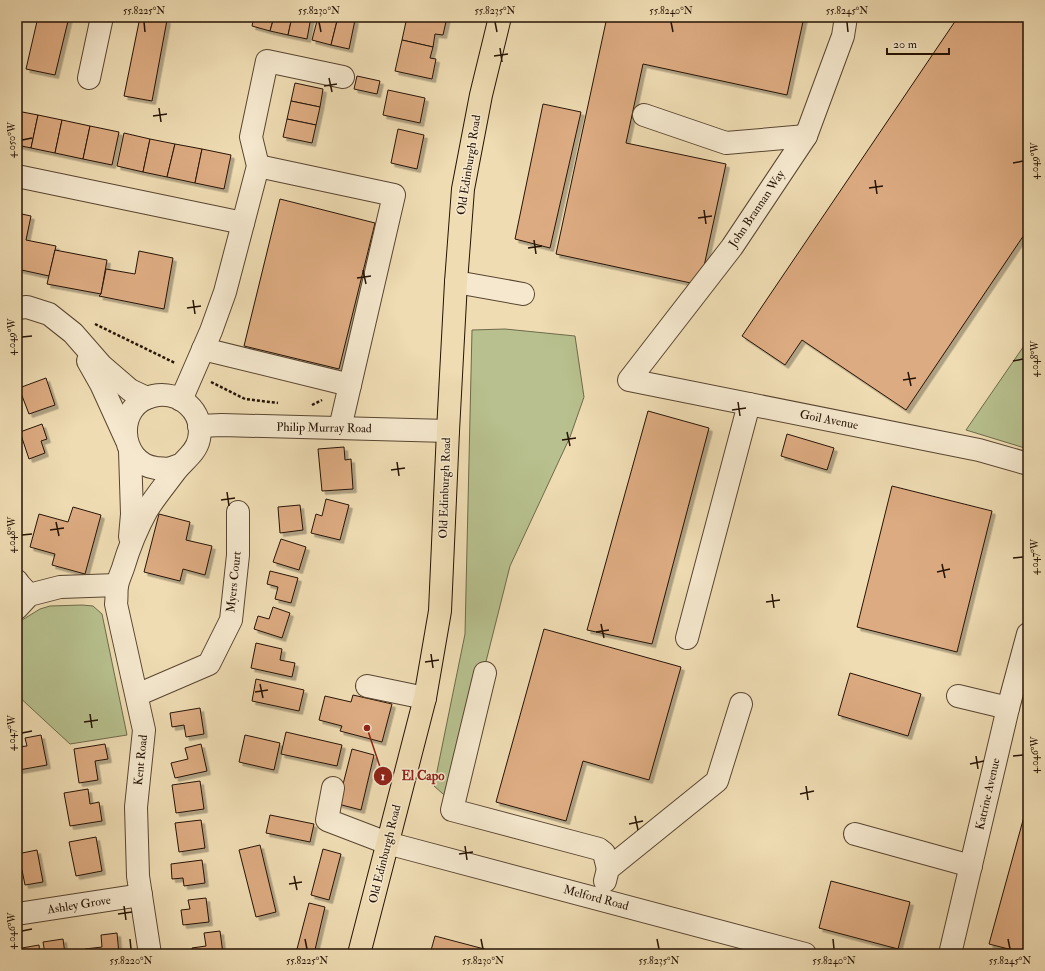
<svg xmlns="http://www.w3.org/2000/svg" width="1045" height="971" viewBox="0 0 1045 971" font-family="'IM FELL Double Pica',serif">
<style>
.green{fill:#b7c08e;stroke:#6e6a49}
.building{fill:#ddab81;stroke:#251304;filter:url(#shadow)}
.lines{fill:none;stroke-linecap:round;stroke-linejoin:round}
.minor-casing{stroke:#584530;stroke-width:24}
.major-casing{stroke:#251304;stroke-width:24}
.path{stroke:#251304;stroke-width:2.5;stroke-dasharray:3 2;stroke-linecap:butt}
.minor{stroke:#f5e8ce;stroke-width:22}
.major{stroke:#efdcb3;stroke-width:22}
.ticks{fill:none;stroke:#251304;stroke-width:1.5}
.labels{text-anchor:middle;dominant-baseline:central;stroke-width:3;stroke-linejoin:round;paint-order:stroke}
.street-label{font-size:12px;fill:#251304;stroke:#f5e8ce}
.leader{fill:none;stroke:#8f2418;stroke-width:1.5}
.callout-dot{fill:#8f2418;stroke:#f5e8ce;stroke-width:1.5}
.mark-label{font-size:12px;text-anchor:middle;font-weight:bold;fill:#fff}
.callout-label{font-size:13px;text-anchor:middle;font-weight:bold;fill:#8f2418;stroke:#f5e8ce;stroke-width:3;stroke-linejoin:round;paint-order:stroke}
.neatline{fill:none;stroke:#251304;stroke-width:1.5}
.ticks-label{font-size:10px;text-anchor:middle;fill:#251304}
</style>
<defs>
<filter id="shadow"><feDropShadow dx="3.5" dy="3.5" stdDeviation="0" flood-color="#0004"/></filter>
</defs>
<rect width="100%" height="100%" fill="#efdcb3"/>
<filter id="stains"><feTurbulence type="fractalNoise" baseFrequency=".005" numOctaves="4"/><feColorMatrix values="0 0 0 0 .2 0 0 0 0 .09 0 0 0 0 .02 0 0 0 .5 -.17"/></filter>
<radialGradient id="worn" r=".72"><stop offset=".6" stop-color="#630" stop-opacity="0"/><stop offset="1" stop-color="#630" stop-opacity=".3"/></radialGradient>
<g class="green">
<polygon points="505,329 575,336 584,397 570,437 510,566 451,801 434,786 465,634 472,330"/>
<polygon points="1028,340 1028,449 966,430"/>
<polygon points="82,605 93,606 102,614 127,735 70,744 17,695 17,642 18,640 22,620 40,609 50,606"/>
</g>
<g class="building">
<polygon points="38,17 69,17 55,75 26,69"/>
<polygon points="140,17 155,17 167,20 152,101 124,96"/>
<polygon points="254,17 274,17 270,31 252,26"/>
<polygon points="274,17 292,17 288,35 270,31"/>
<polygon points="292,17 311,17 307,39 288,35"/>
<polygon points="318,17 338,17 331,45 312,40"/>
<polygon points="338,17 355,20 349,49 331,45"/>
<polygon points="407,17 447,17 443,35 435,34 433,47 402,40"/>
<polygon points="607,17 804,17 787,95 643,64 626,143 726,164 700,285 556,254"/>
<polygon points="958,17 1028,17 1028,229 906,410 802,340 785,365 742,336"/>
<polygon points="402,40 433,47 430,58 436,59 432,79 395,71"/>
<polygon points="357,76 380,81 377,94 354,89"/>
<polygon points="295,83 323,89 320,107 291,101"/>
<polygon points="388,90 425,98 420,123 383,115"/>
<polygon points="291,101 320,107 316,125 287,119"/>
<polygon points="543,104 581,112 550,248 515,239"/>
<polygon points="17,111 38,115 31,148 17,145"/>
<polygon points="38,115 62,120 55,153 31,148"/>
<polygon points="287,119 316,125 312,143 283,137"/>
<polygon points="62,120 90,126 83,159 55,153"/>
<polygon points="90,126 119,132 112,165 83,159"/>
<polygon points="398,129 424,135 417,169 391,163"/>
<polygon points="124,133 150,139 143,172 117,166"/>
<polygon points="150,139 175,144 167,177 143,172"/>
<polygon points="175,144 202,149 195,183 167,177"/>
<polygon points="202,149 231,155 224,189 195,183"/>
<polygon points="280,199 375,223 339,369 244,346"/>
<polygon points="17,213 31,216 26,240 56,246 49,276 17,269"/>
<polygon points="55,250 107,260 101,294 47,284"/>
<polygon points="139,251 173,258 164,309 99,296 101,294 106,269 135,274"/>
<polygon points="46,378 55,405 29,414 19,388"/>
<polygon points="648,411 709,428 652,644 587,630"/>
<polygon points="42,424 47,439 41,441 45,453 29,459 20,432"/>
<polygon points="787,434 834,448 827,470 781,456"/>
<polygon points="344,447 345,460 351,459 353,489 322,491 318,449"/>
<polygon points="892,486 992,511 957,652 857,627"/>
<polygon points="326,499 349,505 340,540 311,533 316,514 322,516"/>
<polygon points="300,505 303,530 280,533 278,507"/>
<polygon points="73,507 101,515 85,574 52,565 55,554 30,547 39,514 68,522"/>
<polygon points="159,514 190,522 186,540 212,546 205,575 183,569 180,581 144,572"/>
<polygon points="281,539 306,547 299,570 273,562"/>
<polygon points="270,571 298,578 291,603 275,599 278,587 267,584"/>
<polygon points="273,607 290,613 282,638 254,629 258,616 269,619"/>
<polygon points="544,629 681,667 649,780 583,761 566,821 496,802"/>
<polygon points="256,643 282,649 280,660 295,663 292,677 251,668"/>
<polygon points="850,673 921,694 908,736 838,715"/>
<polygon points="256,679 304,690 299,711 252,701"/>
<polygon points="353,695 392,704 382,742 340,731 342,726 319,720 325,696 351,702"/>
<polygon points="200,708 204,734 186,737 184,725 172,727 170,713"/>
<polygon points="286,732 342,745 337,766 281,754"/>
<polygon points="41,735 47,765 19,770 17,759 17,747 27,746 25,738"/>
<polygon points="245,735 280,743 274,770 239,762"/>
<polygon points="105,744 108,759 95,761 98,780 79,783 74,749"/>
<polygon points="201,744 207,771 175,778 171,763 188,759 185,748"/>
<polygon points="352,749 374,755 361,810 338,804"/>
<polygon points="200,781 204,809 176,813 172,785"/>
<polygon points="88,789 90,804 99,802 102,821 70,826 64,793"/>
<polygon points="1028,802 1028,954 989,944"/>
<polygon points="270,815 314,824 310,842 266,833"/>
<polygon points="201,820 205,848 179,852 175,823"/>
<polygon points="96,837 102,871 76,876 69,842"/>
<polygon points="260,845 276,912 256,917 239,850"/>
<polygon points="323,849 341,854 329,900 311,895"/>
<polygon points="37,850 43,882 25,885 22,870 17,871 17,854"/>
<polygon points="202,860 205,883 184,886 183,878 172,879 171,864"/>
<polygon points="831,881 910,902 898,949 819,928"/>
<polygon points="206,898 209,922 183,925 181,910 190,909 188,900"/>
<polygon points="309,903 325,907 314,954 297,949"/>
<polygon points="220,931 223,954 193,954 192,948 206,946 204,933"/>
<polygon points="117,933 119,954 86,954 85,949 102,947 101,935"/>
<polygon points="435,936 488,950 487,954 430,954"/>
<polygon points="63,939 65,954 45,954 43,942"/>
<polygon points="39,945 40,954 23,954 22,948"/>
</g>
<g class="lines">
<g class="minor-casing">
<g id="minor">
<polyline points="846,17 843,36 806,136 732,247 629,380 979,450 1028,464"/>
<polyline points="89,78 102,17"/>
<polyline points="644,115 726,143 806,136"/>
<polyline points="258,166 394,195 340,428"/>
<polyline points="17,176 243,223"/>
<polyline points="456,282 523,294"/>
<polyline points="17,308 27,307 49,314 73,333 101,365 130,390 147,398"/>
<polyline points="203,349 350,385"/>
<polyline points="88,361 101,384 126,439"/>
<polyline points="181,400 211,331 225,292 258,166 251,137 267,61 343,77"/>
<polyline points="199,426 222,425 448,431"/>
<polyline points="130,537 132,514 130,451"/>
<polyline points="17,581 19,584 29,595"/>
<polyline points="17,608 29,595 60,587 117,585"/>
<polyline points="687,638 749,404"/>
<polyline points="485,673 452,810 599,849 604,853 608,869"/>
<polyline points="367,686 425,698"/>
<polyline points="137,695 209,664 231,620 238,555 238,512"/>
<polyline points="958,696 1008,708"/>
<polyline points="333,788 327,820 387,843 805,954"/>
<polyline points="855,834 971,866"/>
<polyline points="605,881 608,869 717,781 741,704"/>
<polyline points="17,914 141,895"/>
<path d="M150,954L138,876L136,807L144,730L116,604C117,598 116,592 117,586C118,580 121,574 123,568C129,548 137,528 147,510C155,497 165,485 174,473C182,461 196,454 199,439C205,411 179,390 153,396C115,404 118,463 156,468C160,468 164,469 168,469C172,468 176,466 180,465"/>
<polyline points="950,954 1008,708 1028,634"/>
</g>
</g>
<g class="major-casing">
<polyline id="major" points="359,954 425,698 440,611 448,431 456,282 463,189 481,95 500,17"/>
</g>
<g class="path">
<polyline points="95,324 175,363"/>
<polyline points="211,382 245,399 278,403"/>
<polyline points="312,405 322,400"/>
</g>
<use href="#minor" class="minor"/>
<use href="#major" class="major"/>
</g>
<path class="ticks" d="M144,22L145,32M319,22L321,32M495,22L497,32M671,22L673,32M847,22L848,32M500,48L502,62M494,56L508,54M329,78L332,92M324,86L337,84M159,108L161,122M153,116L167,114M22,140L32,138M1013,163L1023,161M875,180L877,194M869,188L883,186M704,210L706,224M698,218L712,216M534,240L536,254M528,248L542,246M363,270L366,284M357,278L371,276M193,300L195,314M187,308L201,306M22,337L32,336M1013,361L1023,359M908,372L911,386M903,380L916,378M738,402L740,416M732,410L746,408M567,432L570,446M562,440L576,438M397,462L399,476M391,470L405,468M227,492L229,506M221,500L235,498M56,522L59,536M50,530L64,528M22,535L32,534M1013,558L1023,557M942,564L945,578M937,572L950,569M772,594L774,608M766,602L780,600M601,624L604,638M596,632L609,630M431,654L433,668M425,662L439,660M260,684L263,698M255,692L268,690M90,714L92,728M84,722L98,720M22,733L32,731M976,756L978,769M1013,756L1023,755M970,764L984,761M806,786L808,800M800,794L814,791M635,816L638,830M629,824L643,821M465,846L467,860M459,854L473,852M294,876L297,890M289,884L302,882M124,906L126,920M118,914L132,912M22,931L32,929M130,939L131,949M305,939L307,949M481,939L483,949M657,939L659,949M833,939L834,949M1008,939L1010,949"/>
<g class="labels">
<g class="street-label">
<text transform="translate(469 165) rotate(-81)">Old Edinburgh Road</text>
<text transform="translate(757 209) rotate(-56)">John Brannan Way</text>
<text transform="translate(829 420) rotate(11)">Goil Avenue</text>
<text transform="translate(324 428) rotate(1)">Philip Murray Road</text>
<text transform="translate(445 488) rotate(-88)">Old Edinburgh Road</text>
<text transform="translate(234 582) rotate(-84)">Myers Court</text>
<text transform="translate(141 760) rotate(-84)">Kent Road</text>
<text transform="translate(988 794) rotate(-77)">Katrine Avenue</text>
<text transform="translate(385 854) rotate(-76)">Old Edinburgh Road</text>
<text transform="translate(596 898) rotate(15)">Melford Road</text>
<text transform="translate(79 905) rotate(-9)">Ashley Grove</text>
</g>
</g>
<path class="leader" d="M367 728L383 776"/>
<g class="callout-dot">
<circle cx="367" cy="728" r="4"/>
<circle cx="383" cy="776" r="10"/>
</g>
<g class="mark-label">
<text x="383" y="780">1</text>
</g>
<g class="callout-label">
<text x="423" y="780">El Capo</text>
</g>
<rect width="1045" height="971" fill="none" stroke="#efdcb3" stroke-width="44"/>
<path d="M887 48v6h62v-6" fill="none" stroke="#251304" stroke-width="2"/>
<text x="893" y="48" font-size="12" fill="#251304" stroke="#f5e8ce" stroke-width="3" paint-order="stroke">20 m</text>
<rect x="22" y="22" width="1001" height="927" class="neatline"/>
<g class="ticks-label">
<text x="144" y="14">55.8225°N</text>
<text x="319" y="14">55.8230°N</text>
<text x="495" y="14">55.8235°N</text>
<text x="671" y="14">55.8240°N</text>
<text x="847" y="14">55.8245°N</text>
<text transform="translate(11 140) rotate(-90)" y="4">4.050°W</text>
<text transform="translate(1034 161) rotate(-90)" y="4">4.049°W</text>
<text transform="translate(11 337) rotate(-90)" y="4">4.049°W</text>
<text transform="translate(1034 359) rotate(-90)" y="4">4.048°W</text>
<text transform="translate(11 535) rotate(-90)" y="4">4.048°W</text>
<text transform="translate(1034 557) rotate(-90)" y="4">4.047°W</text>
<text transform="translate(11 733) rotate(-90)" y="4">4.047°W</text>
<text transform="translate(1034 755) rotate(-90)" y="4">4.046°W</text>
<text transform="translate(11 931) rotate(-90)" y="4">4.046°W</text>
<text x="131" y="964">55.8220°N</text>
<text x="307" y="964">55.8225°N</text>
<text x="483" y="964">55.8230°N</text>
<text x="659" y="964">55.8235°N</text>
<text x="834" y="964">55.8240°N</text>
<text x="1010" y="964">55.8245°N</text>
</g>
<rect width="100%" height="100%" filter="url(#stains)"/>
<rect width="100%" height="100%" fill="url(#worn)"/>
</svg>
